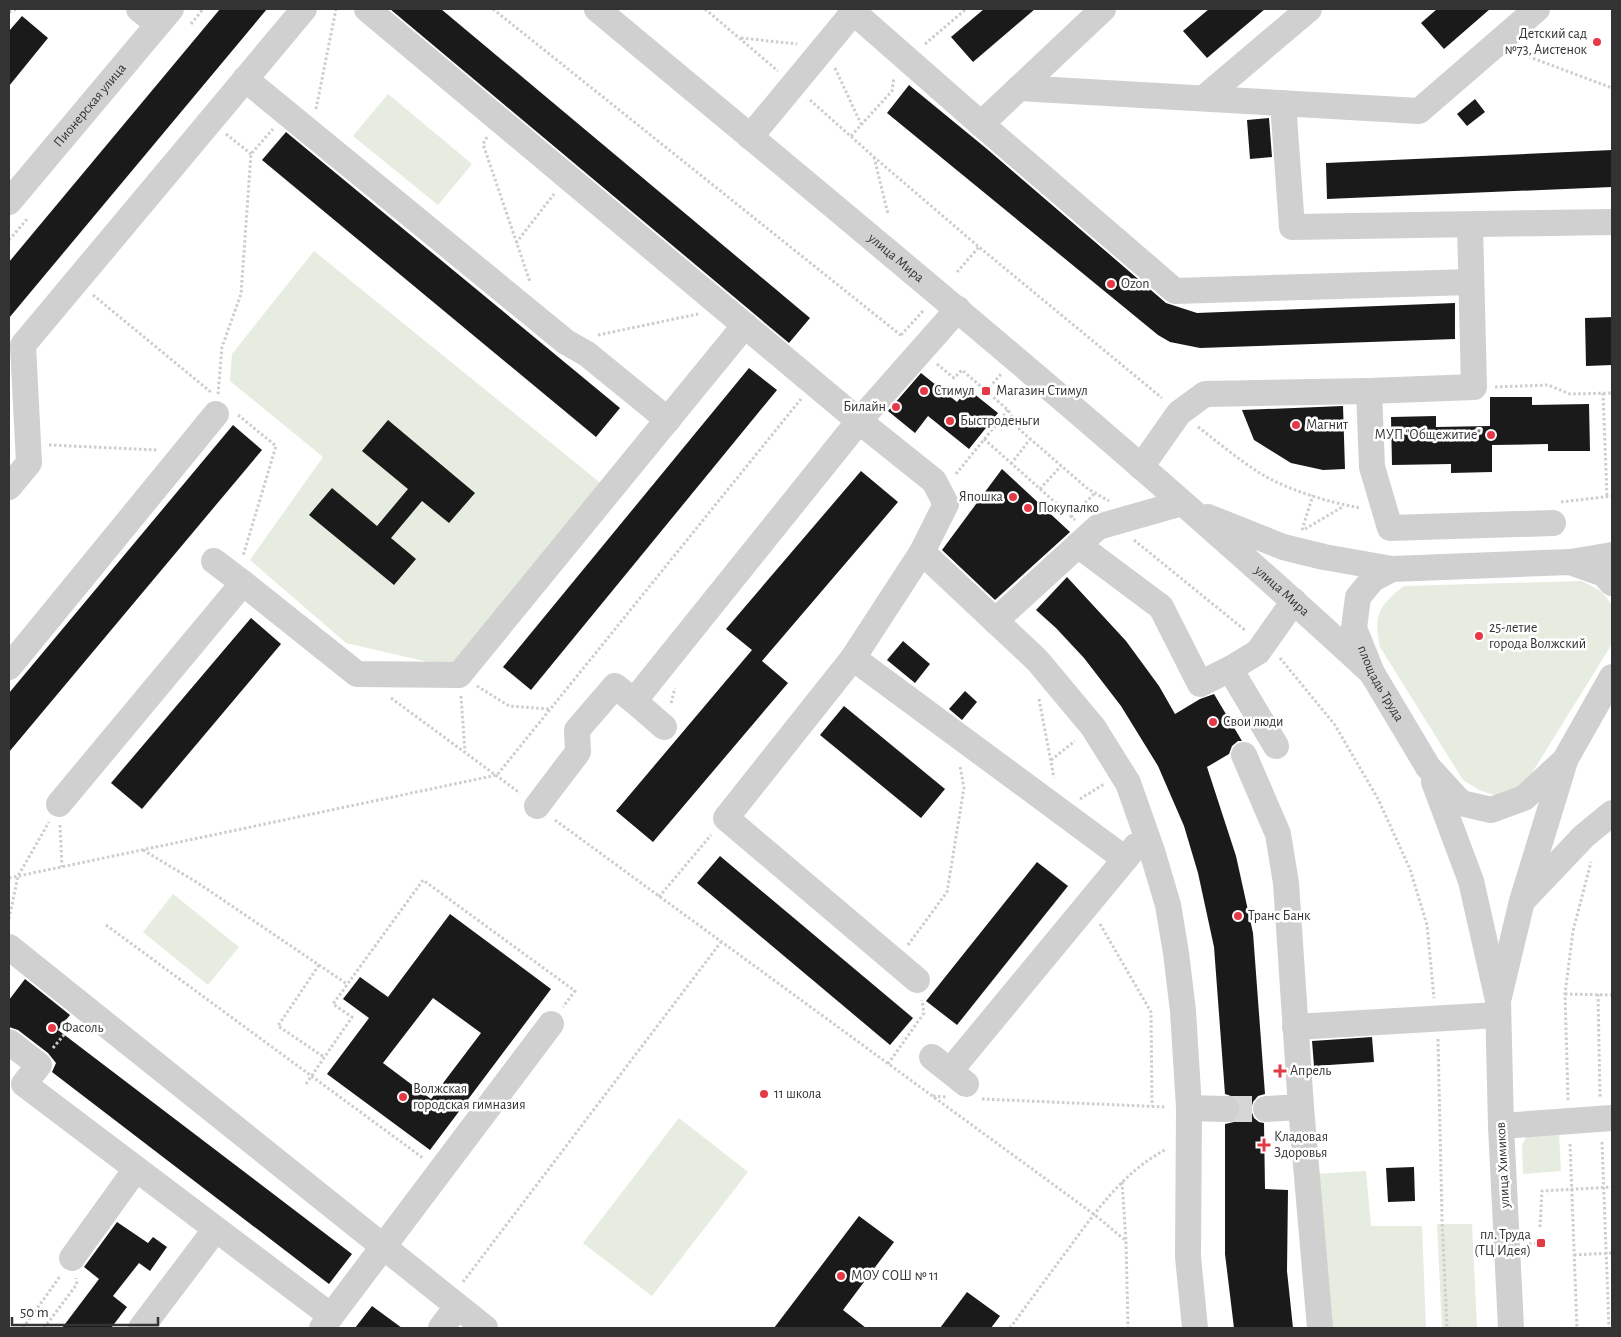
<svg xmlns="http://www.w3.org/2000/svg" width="1621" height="1337" viewBox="0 0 1621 1337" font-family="'Alegreya Sans',sans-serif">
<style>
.green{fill:#e6ecdf}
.building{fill:#1a1a1a;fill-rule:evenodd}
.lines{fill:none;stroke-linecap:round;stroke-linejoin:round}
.minor-tunnel{stroke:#d6d6d6;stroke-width:26;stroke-dasharray:26 13;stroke-linecap:butt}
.path{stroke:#cdcdcd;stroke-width:3;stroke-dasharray:2.5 2.5;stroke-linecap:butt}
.minor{stroke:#d0d0d0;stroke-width:26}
.poi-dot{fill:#e63946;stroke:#fff;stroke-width:2}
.labels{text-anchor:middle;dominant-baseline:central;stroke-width:5;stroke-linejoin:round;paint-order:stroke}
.poi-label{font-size:14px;fill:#333;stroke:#fff;text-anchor:start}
.street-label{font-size:14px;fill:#333;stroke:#fff}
</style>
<rect width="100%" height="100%" fill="#fff"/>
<g class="green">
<polygon points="388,94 472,164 438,205 353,136"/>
<polygon points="314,251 603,485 454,668 346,643 250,560 323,457 230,381 232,354"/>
<path d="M1582,581L1601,591L1610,602L1612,608V644L1525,784L1494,795L1479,790L1463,780L1380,647C1373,616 1379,605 1404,586Z"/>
<polygon points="173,894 239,947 208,985 143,932"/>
<polygon points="679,1118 748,1172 652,1296 583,1243"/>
<polygon points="1559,1134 1561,1171 1523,1174 1522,1145 1527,1135"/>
<polygon points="1366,1171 1371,1226 1422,1226 1426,1328 1328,1328 1314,1174"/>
<polygon points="1437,1224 1472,1224 1477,1328 1442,1328"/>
</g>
<g class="building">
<polygon points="220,9 267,9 9,318 9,262"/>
<polygon points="390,9 441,9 810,318 789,343"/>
<polygon points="984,9 1035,9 973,62 951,37"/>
<polygon points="1209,9 1265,9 1207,58 1183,31"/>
<polygon points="1437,9 1490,9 1444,49 1421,23"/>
<polygon points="22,16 48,38 9,86 9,31"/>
<polygon points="909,85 987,149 1166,303 1197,313 1455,303 1455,339 1200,348 1170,342 1158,335 887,113"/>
<polygon points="1475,99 1485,112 1467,126 1457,114"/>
<polygon points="1269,118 1272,157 1250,159 1247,120"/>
<polygon points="286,132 620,408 596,437 262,160"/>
<polygon points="1612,150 1612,187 1327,199 1326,163"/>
<polygon points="1612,317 1612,365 1586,366 1585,318"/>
<polygon points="749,368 777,390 531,690 503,667"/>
<polygon points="921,373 957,402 968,389 998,413 969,449 928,416 915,433 888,411"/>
<polygon points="1490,397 1532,397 1532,405 1589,404 1590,451 1548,451 1548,444 1492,445 1492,472 1451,473 1451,464 1392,465 1391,417 1436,416 1436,427 1490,426"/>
<polygon points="1343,406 1345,469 1323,470 1291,463 1254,440 1242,410"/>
<polygon points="388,420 475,493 449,523 422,501 391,538 416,559 394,585 309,515 332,488 377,526 408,489 362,451"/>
<polygon points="233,425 262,450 9,752 9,693"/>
<polygon points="1002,469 1070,532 995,600 942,550"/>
<polygon points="861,471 898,502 762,661 788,683 653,842 616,811 752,650 726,629"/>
<polygon points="1067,577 1126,641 1159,686 1175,714 1200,699 1214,694 1242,741 1238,741 1232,746 1229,754 1207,767 1236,856 1253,933 1265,1094 1258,1096 1253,1102 1251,1110 1254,1118 1259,1122 1264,1123 1265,1189 1288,1190 1287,1271 1293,1328 1234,1328 1225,1254 1225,1124 1234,1122 1239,1116 1241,1109 1239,1102 1234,1097 1225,1094 1214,947 1198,873 1184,826 1158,766 1121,706 1084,658 1056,628 1036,610"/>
<polygon points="251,618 281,644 142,809 111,783"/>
<polygon points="903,641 930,664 915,683 887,660"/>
<polygon points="965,691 977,702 962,720 949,709"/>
<polygon points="844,706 945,789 921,818 820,735"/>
<polygon points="720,856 913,1018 890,1045 697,883"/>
<polygon points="1037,862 1068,886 957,1025 926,1001"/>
<path d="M450,914L551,989L430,1150L327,1074L369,1018L343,999L360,977L388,997ZM433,998L481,1033L431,1099L383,1063Z"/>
<polygon points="25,979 70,1015 58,1030 352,1254 329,1284 52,1072 56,1063 48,1053 18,1030 9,1027 9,1000"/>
<polygon points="1372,1037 1374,1062 1314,1066 1312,1041"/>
<polygon points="1414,1167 1415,1201 1388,1202 1386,1168"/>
<polygon points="859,1216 894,1242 843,1310 866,1328 774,1328"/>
<polygon points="117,1222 148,1243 153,1237 167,1247 150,1271 139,1263 113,1296 127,1307 111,1328 62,1328 99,1279 84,1267"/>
<polygon points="967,1292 1000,1316 991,1328 940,1328"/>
<polygon points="372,1306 402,1328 355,1328"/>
</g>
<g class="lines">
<polyline class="minor-tunnel" points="1226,1109 1266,1109"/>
<g class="path">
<polyline points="493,9 903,337"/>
<polyline points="705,9 778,71"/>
<polyline points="9,12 17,9"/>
<polyline points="191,24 203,9"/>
<polyline points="741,38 797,44"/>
<polyline points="925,44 966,9"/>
<polyline points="1519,53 1612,88"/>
<polyline points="835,68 861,124"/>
<polyline points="810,100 874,157 979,247 1162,398"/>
<polyline points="316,109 336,9"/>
<polyline points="226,134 251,154"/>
<polyline points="851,136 892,91 894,77"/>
<polyline points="487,137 483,144 530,282"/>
<polyline points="874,157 888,214"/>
<polyline points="9,240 28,218"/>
<polyline points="516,243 554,194"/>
<polyline points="957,272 979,247"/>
<polyline points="93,295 212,393"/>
<polyline points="598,335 698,314"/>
<polyline points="901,335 923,311"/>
<polyline points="937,364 954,378 962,370 1008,410 1020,430 1088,489 1109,501"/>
<polyline points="1495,387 1548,385 1570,394 1612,393"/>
<polyline points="986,391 1001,374"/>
<polyline points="1603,393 1607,497"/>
<polyline points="218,394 222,347 241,294 251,154 273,129"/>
<polyline points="238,415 276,446 243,556"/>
<path d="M1198,427C1219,443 1240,461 1263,475C1291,491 1328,502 1360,508"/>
<polyline points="984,439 1075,520"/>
<polyline points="49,445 157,450"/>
<polyline points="1011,464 1030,439"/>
<polyline points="956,474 1008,410"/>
<polyline points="1040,489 1061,466"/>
<polyline points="1561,502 1612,496"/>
<polyline points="1071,517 1095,493"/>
<polyline points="1305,529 1344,506"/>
<polyline points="1302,530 1313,495"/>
<polyline points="1134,540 1246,631"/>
<polyline points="1280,658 1335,725 1378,799 1410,869 1427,925 1434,998"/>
<polyline points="477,686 509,706 549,709"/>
<polyline points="461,696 465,752"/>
<polyline points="391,698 520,793"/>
<polyline points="1039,699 1054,778"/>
<polyline points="671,703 675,688"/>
<polyline points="1051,760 1075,741"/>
<polyline points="1080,799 1104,784"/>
<polyline points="555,820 1095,1215 1126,1241 1128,1328"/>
<polyline points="60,825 62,867"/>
<polyline points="143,850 198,883 347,984"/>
<polyline points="9,878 497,775 801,399"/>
<polyline points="659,897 711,835"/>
<polyline points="9,919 18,876 49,822"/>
<polyline points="1100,924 1151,1012 1152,1106"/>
<polyline points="106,925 423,1158"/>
<polyline points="908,945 947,892 964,788 960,766"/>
<polyline points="319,965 278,1026 324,1057"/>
<polyline points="1565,994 1612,995"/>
<polyline points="1598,994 1600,1098"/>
<polyline points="1438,1039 1442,1219 1447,1328"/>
<polyline points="53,1048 72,1025"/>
<polyline points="888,1064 924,1013 922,1000"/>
<polyline points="306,1084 352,1017 333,1004 423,880 575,991 563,1007"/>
<polyline points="933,1096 946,1097"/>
<polyline points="982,1099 1166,1107"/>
<polyline points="1568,1100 1565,994 1573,931 1591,862"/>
<polyline points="1602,1142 1609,1328"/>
<polyline points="1570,1144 1577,1328"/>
<polyline points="1122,1182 1126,1241"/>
<polyline points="1540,1227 1542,1191 1612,1187"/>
<polyline points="1529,1244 1541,1243"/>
<polyline points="1574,1255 1612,1253"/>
<polyline points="463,1282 721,942"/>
<polyline points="23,1328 61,1275"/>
<polyline points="44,1328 77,1284 76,1278"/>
<path d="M1010,1328C1029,1302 1049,1275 1069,1248C1096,1211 1125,1170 1167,1149"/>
</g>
<g class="minor">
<polyline points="139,9 158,24"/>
<polyline points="367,9 859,421 934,481 946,504 922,552 1037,660 1093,727 1128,783 1152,851 1168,905 1176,953 1183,1011 1189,1108 1188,1257 1195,1328"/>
<path id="s1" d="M597,9C858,227 1122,442 1372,673"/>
<polyline points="850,9 981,124 1175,291 1471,282"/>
<polyline points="245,79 566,342 587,354 668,420"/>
<polyline points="1019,88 1419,111 1537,9"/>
<polyline points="1204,98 1309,9"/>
<polyline points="1283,103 1292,227 1612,222"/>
<polyline points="981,124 1103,9"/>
<polyline points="750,137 856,9"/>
<path id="s2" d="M9,202L171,9"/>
<polyline points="1369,391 1372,467 1390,528 1553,523"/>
<polyline points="1141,467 1179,413 1205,394 1369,391 1474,387 1470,225"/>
<polyline points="9,487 29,463 23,345 304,9"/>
<polyline points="1208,517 1283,547 1324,557 1392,569"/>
<polyline points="1078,545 1161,607 1200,684 1230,669 1276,746"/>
<polyline points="922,552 853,658 1125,859"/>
<polyline points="214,561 243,583"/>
<polyline points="1571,562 1612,555"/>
<path id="s3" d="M1612,583L1604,574L1570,562L1392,569L1373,579L1358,597L1354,628L1372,673L1428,767L1461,803L1491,810L1524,798L1565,760L1612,677"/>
<polyline points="995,621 1098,527 1182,503"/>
<polyline points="853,658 726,818 917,980"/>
<polyline points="9,667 216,414"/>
<polyline points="1230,669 1258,652 1294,601"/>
<polyline points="634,701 664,727"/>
<polyline points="1244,755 1278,834 1286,883 1301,1107 1320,1328"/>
<polyline points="1434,782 1471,881 1497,996"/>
<polyline points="59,804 243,583 357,674 459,675 745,325"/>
<polyline points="537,806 578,752 577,730 615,686 634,701 859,421 958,309"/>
<polyline points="1526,897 1584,836 1612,813"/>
<polyline points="9,947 485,1328"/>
<polyline points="1295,1027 1497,1015"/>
<polyline points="9,1042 39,1065 24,1084 331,1316"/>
<polyline points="932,1057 966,1084"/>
<polyline points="950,1071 1136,846"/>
<polyline points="1189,1108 1226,1109"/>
<polyline points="1266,1109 1301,1107"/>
<polyline points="1501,1126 1612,1118"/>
<polyline points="72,1258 136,1169"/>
<polyline points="141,1328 215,1230"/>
<polyline points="322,1328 551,1024"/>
<polyline points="441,1328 457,1307"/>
<polyline points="1511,1328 1501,1126 1498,1001 1522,901 1565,761"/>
</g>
</g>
<g class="poi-dot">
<circle cx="1597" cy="42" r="5"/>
<circle cx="1111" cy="284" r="5"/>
<circle cx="924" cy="391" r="5"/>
<rect x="981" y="386" width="10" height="10" rx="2.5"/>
<circle cx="896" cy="407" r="5"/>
<circle cx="950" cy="421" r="5"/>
<circle cx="1296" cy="425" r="5"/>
<circle cx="1491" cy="435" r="5"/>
<circle cx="1013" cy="497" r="5"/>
<circle cx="1028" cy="508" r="5"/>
<circle cx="1479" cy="636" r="5"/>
<circle cx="1213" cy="722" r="5"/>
<circle cx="1238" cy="916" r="5"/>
<circle cx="52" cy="1028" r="5"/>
<path d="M1277.5 1063.5h5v5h5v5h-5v5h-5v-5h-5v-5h5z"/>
<circle cx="764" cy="1094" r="5"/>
<circle cx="403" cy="1097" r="5"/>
<path d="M1261.5 1137.5h5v5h5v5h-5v5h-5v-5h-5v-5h5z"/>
<rect x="1536" y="1238" width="10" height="10" rx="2.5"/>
<circle cx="841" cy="1276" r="5"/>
</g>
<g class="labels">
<g class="poi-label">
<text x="1587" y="34" text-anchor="end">Детский сад<tspan x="1587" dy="16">№73, Аистенок</tspan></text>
<text x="1121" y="284">Ozon</text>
<text x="934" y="391">Стимул</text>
<text x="996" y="391">Магазин Стимул</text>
<text x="886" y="407" text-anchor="end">Билайн</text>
<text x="960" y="421">Быстроденьги</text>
<text x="1306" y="425">Магнит</text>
<text x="1481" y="435" text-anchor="end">МУП "Общежитие"</text>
<text x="1003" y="497" text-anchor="end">Япошка</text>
<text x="1038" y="508">Покупалко</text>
<text x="1489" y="628">25-летие<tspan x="1489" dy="16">города Волжский</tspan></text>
<text x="1223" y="722">Свои люди</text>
<text x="1248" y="916">Транс Банк</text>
<text x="62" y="1028">Фасоль</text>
<text x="1290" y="1071">Апрель</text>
<text x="413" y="1089">Волжская<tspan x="413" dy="16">городская гимназия</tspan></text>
<text x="774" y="1094">11 школа</text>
<text x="1274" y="1137">Кладовая<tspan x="1274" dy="16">Здоровья</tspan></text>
<text x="1531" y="1235" text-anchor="end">пл. Труда<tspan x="1531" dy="16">(ТЦ Идея)</tspan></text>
<text x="851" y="1276">МОУ СОШ № 11</text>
</g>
<g class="street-label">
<text stroke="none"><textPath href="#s2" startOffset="126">Пионерская улица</textPath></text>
<text stroke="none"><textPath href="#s1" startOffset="389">улица Мира</textPath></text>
<text stroke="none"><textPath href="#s1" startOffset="899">улица Мира</textPath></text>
<text stroke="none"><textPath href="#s3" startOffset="364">площадь Труда</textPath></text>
<text transform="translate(1503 1165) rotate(-93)">улица Химиков</text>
</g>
</g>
<rect width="1621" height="1337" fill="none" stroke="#333333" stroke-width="20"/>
<path d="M12 1317v8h146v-8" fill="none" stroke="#333333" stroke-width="2.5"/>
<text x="20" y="1317" font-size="15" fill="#333333" stroke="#ffffff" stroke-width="4" paint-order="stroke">50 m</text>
</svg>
